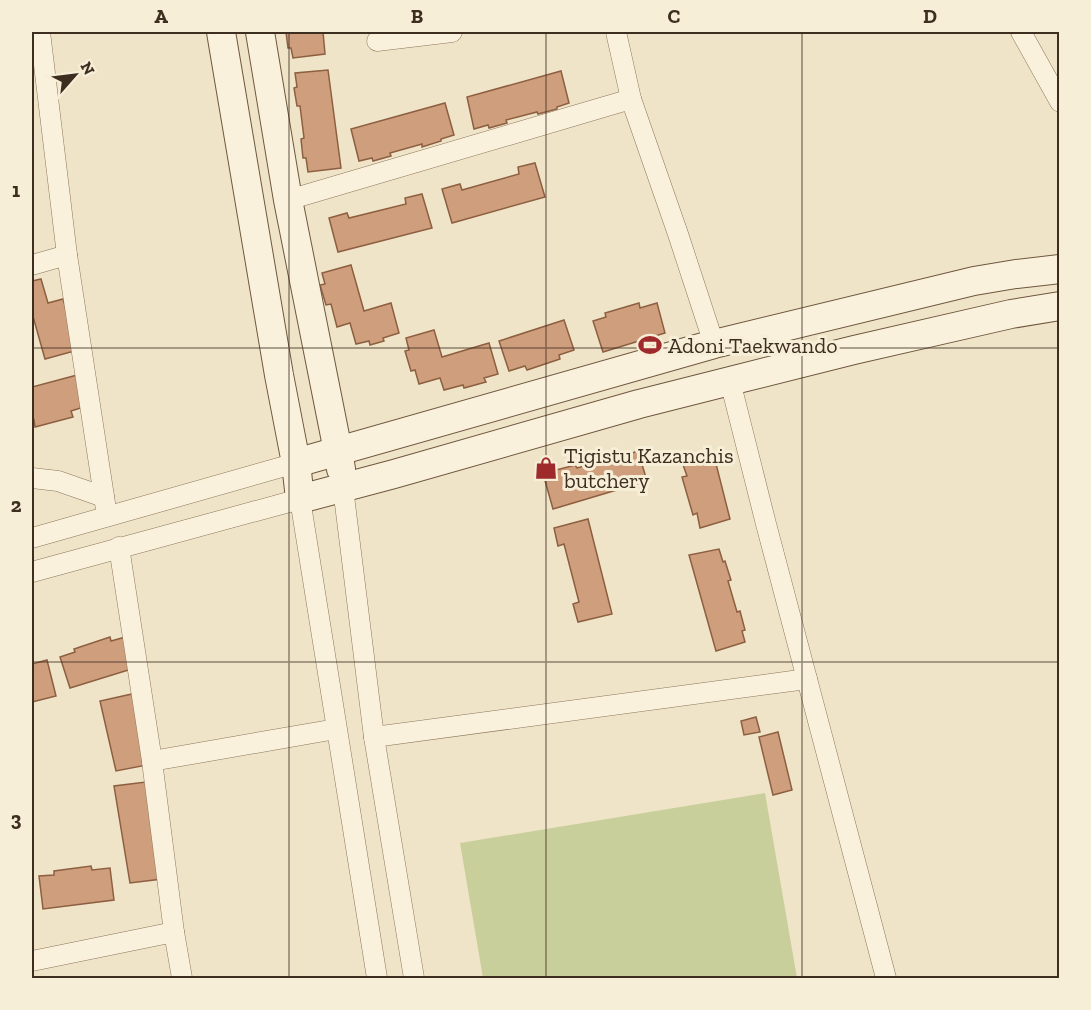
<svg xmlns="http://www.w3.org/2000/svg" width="1091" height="1010" viewBox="0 0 1091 1010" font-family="'Zilla Slab',serif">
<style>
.green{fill:#c9cf9b}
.building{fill:#cf9f7d;stroke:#8d5f41;stroke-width:1.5}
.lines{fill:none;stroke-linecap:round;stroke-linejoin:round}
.street-casing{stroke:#8d765c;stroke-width:21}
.secondary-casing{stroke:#6f573f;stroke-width:30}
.street{stroke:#faf1dc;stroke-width:20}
.secondary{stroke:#faf1dc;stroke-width:28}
.grid{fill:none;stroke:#3d2e20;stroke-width:1.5;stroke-opacity:0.55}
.labels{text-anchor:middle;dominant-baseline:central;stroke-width:6;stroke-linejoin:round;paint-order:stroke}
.poi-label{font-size:22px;fill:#3d2e20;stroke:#f7eed8;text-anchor:start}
.neatline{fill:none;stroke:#3d2e20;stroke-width:2}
.grid-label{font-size:20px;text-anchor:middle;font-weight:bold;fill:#3d2e20}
</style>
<rect width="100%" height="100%" fill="#f0e4c8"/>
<polygon class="green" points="765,793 797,978 483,978 460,843"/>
<g class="building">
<polygon points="286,32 323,32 325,54 293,58 291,48 288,48"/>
<polygon points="328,70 341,168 308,172 306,158 303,158 301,139 304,138 300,106 297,106 294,88 297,87 295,73"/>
<polygon points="561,71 569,103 557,107 557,109 538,114 537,112 506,120 507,123 489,128 488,125 474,129 467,97"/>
<polygon points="445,103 454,135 441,139 441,141 422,147 422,144 390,153 391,156 373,161 372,158 359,161 351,129"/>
<polygon points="535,163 545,197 452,223 442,189 460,184 462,190 519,174 518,167"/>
<polygon points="422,194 432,228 338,252 329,218 347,213 349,218 406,204 405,198"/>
<polygon points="351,265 364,311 391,303 399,333 383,338 384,341 370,345 369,341 356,344 350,323 337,327 331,304 326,305 320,285 325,284 322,273"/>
<polygon points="41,279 48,303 63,299 78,350 45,359 32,313 32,281"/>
<polygon points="639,303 640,308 657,303 665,333 603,352 593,321 606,317 605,313"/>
<polygon points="564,320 574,350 559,355 560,359 527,370 525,366 509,371 499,341"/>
<polygon points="434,330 442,357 489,343 498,374 484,378 486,382 464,388 463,385 444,390 440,378 419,384 415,370 411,371 405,351 409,350 406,338"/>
<polygon points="81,374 90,405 71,411 73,417 35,427 34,420 32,421 32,387"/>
<polygon points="624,451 626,455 638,451 647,481 553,509 544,477 557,473 556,470 575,465 577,468 608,460 607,456"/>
<polygon points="713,452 730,519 700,528 697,513 693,515 682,477 687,476 682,462"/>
<polygon points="588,519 612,614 578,622 573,604 579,602 564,544 558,546 554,528"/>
<polygon points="719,549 723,562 725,561 731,580 728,581 737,612 740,611 745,630 742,631 745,642 716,651 689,555"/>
<polygon points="129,636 138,667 70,688 60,657 75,652 74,649 110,637 111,641"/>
<polygon points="47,660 56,696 32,702 32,664"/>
<polygon points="132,694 147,765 116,771 100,701"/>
<polygon points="756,717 760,732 744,735 741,721"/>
<polygon points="778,732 792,790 773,795 759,737"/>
<polygon points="146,782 162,879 130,883 114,786"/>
<polygon points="91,866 92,870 110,868 114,900 43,909 39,876 54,875 54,871"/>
</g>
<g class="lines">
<g class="street-casing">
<g id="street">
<polyline points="40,32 67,255 107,516"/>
<polyline points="616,32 631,99 678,234 714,344"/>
<polyline points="1021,32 1060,102"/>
<polyline points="377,41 452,32"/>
<polyline points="288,200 631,99"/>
<polyline points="32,265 67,255"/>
<polyline points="730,381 766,524 886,978"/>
<polyline points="32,478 58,481 104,497"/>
<polyline points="343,488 374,737 414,978"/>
<polyline points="32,538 296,463"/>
<polyline points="119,547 152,761 174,932 182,978"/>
<polyline points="32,572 300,499 377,978"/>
<polyline points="374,737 807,679"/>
<polyline points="152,761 336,729"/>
<polyline points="32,961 174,932"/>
</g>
</g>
<g class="secondary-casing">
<g id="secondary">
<polyline points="221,32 279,375 296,463 300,499 394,474 639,404 730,381 854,350 1011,314 1060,306"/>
<polyline points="260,32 288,200 338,451 341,469"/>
<polyline points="296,463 714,344 974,281 1016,274 1060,269"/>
</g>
</g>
<use href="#street" class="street"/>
<use href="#secondary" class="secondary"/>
</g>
<path class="grid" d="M289,32V978M546,32V978M802,32V978M32,348H1060M32,662H1060"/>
<defs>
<g id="stadium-bare" transform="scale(1.8)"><path d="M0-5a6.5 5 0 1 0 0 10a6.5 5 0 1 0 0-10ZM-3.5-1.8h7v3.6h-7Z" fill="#9e2a2b" stroke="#f7eed8" stroke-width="2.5" paint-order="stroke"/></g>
<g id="shop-bare" transform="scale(1.8)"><path d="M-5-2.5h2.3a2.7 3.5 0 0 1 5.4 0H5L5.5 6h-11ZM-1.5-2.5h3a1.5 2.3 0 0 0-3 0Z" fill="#9e2a2b" stroke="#f7eed8" stroke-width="2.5" paint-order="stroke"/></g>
</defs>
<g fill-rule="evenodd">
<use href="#stadium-bare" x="650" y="345"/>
<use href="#shop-bare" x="546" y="468"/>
</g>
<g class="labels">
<g class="poi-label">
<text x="668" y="345">Adoni Taekwando</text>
<text x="564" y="455">Tigistu Kazanchis<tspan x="564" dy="25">butchery</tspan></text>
</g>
</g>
<rect width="1091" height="1010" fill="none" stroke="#f7eed8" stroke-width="66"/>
<g transform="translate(75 75) rotate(62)" stroke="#f7eed8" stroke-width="4.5" paint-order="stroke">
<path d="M0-4.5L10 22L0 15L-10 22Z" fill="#3d2e20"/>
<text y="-9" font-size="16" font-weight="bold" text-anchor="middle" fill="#3d2e20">N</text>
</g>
<rect x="33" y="33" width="1025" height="944" class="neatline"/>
<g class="grid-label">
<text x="161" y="23">A</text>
<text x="417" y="23">B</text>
<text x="674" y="23">C</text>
<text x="930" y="23">D</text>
<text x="16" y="197">1</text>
<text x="16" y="512">2</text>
<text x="16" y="826">3</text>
</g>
</svg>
